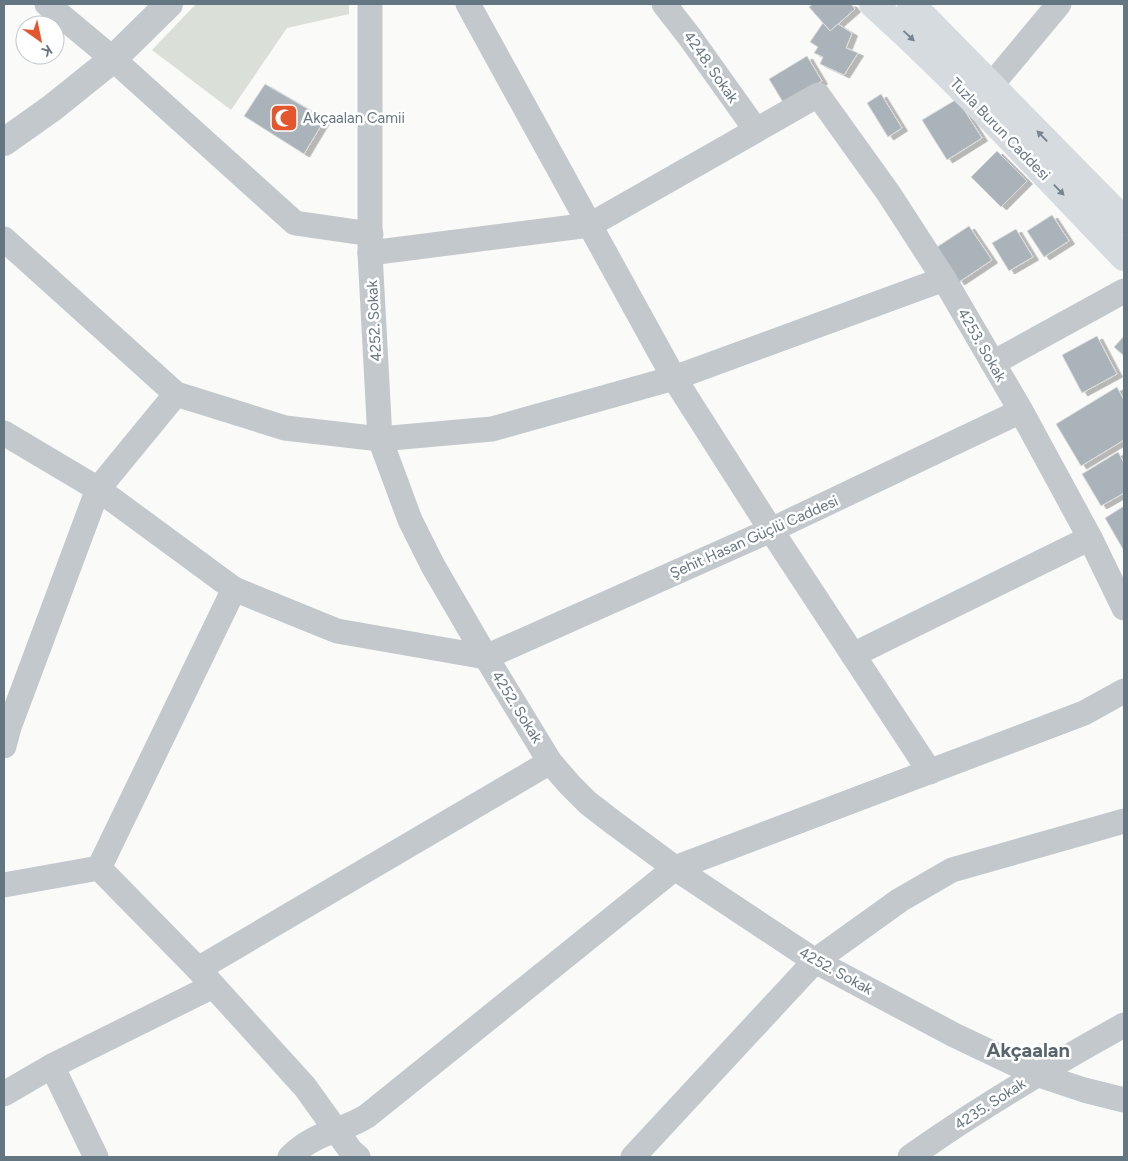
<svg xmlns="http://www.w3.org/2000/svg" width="1128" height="1161" viewBox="0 0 1128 1161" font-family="Figtree,sans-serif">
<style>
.green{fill:#dadfd7}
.building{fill:#aab3b9;stroke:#dcdcda;filter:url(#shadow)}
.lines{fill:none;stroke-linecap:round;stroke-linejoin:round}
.minor{stroke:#c3c8cc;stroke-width:25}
.tertiary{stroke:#c3c8cc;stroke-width:28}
.secondary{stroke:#d6dbdf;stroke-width:28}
.oneway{fill:#768591}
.labels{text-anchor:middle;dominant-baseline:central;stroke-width:5;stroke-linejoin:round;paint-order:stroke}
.street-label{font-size:15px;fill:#657683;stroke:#fff}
.poi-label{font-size:15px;fill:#657683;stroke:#fff;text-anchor:start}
.district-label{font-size:20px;font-weight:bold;fill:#57646e;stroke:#fff}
</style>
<defs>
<filter id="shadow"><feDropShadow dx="5.5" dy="3" stdDeviation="0" flood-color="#0004"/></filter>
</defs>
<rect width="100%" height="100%" fill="#fafaf8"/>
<polygon class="green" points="196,4 349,4 349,14 287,28 231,110 152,50"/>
<g class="building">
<polygon points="813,4 851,4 855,9 830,31 809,7"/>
<polygon points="823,23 830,31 838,24 852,33 846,48 858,53 844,75 820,64 823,57 814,53 818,47 810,42"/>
<polygon points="807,56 822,81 784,104 769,79"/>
<polygon points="265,84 325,119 304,154 244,116"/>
<polygon points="881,94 902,128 888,137 867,103"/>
<polygon points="957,99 982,138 947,160 922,120"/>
<polygon points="997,151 1027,181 1001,207 971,177"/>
<polygon points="1052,215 1069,241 1044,257 1027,231"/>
<polygon points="969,226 992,260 959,282 937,247"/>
<polygon points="1016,229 1033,257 1009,271 992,243"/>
<polygon points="1097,336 1117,374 1082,393 1062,355"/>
<polygon points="1124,336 1124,356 1114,347"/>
<polygon points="1117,387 1124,400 1124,440 1081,466 1056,424"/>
<polygon points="1118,452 1124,463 1124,493 1101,506 1082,474"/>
<polygon points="1124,506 1124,551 1105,518"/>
</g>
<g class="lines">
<g class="minor">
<polyline points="47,4 113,59 295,223 371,234"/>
<polyline points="370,4 370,253 380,439 410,520 433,566 486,657 550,762 570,785 588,803 614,823 675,868 815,961 954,1035 1036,1074 1084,1090 1124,1100"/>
<polyline points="468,4 674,378 771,530 930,772"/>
<polyline points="664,4 689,36 756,130"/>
<polyline points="979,100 1059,4"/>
<polyline points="4,239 176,394 285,428 380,439 492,429 674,378 944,279"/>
<polyline points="370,253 590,225 818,95 889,194 944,279 1021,411 1090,538 1124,608"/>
<polyline points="993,363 1124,291"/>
<polyline points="4,433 98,489 234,589 337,631 486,657 771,530 1021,411"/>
<polyline points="853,655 1090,538"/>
<polyline points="4,746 9,727 98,489 176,394"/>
<polyline points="99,868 234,589"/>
<polyline points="4,885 99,868 198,969 305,1087 351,1151 358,1157"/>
<polyline points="198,969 550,762"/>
<polyline points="52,1066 96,1157"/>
<polyline points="4,1094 52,1066 213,986"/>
<path d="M290,1157C299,1148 311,1140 323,1135C338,1129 353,1125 367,1116L675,868L1084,713L1124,691"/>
<polyline points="633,1157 815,961 900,900 952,870 1124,821"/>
<path d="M910,1157C979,1108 1050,1066 1124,1025"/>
</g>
<polyline class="tertiary" points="4,142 52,108 113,59 169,4"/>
<g class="secondary">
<path d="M873,4C961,83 1042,172 1124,257"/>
<polyline points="911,4 1124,221"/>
</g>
</g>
<defs><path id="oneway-solid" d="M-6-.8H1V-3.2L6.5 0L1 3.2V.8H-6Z" transform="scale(1.25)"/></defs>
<g class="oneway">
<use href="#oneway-solid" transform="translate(909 36) rotate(43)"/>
<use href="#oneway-solid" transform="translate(1042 136) rotate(-134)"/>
<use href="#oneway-solid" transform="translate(1059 190) rotate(46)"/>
</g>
<defs>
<g id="mosque-square" transform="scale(1.4375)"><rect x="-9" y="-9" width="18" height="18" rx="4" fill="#e4572e" stroke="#fff"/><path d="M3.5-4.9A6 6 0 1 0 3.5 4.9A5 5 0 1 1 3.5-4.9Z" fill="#fff"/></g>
</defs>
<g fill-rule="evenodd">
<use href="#mosque-square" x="284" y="118"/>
</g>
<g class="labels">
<g class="street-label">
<text transform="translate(711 67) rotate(55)">4248. Sokak</text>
<text transform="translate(1000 129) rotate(46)">Tuzla Burun Caddesi</text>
<text transform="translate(374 321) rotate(-93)">4252. Sokak</text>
<text transform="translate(982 345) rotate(60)">4253. Sokak</text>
<text transform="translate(754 537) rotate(-24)">Şehit Hasan Güçlü Caddesi</text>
<text transform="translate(517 707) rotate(58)">4252. Sokak</text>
<text transform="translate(836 971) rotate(29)">4252. Sokak</text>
<text transform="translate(990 1104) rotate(-33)">4235. Sokak</text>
</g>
<g class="poi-label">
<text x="303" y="118">Akçaalan Camii</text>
</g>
<g class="district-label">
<text x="1028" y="1050">Akçaalan</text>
</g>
</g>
<rect width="1128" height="1161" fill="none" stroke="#657683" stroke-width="10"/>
<g transform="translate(40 40) rotate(147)"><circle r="24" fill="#ffffff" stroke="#c1c8cd"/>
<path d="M0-4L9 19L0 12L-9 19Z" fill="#e4572e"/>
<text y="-8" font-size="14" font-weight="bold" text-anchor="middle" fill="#657683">K</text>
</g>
</svg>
